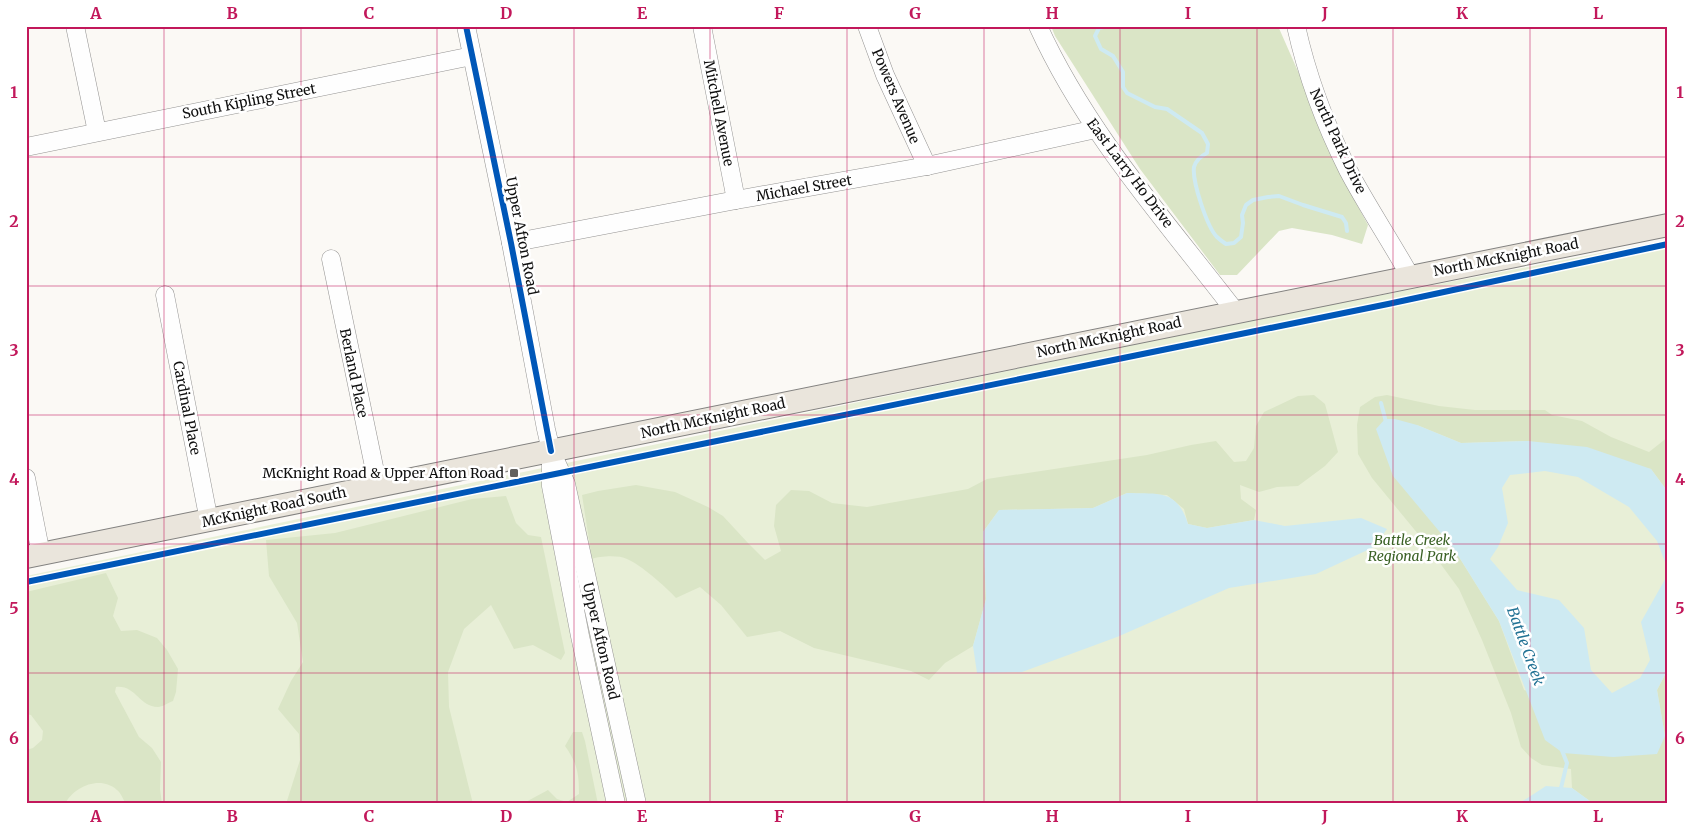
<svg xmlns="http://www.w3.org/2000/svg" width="1694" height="830" viewBox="0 0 1694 830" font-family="Merriweather,serif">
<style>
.green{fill:#e8efd7}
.forest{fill:#dae5c6}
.water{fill:#ceeaf2}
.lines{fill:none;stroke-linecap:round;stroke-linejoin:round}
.stream{stroke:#ceeaf2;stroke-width:4}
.minor-casing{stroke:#959493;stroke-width:19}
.major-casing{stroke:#838280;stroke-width:24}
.minor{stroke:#fefefe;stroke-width:18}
.major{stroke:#eae5dc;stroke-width:22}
.cycleway-casing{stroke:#fff;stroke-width:9}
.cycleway{stroke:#0057b8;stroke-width:6}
.grid{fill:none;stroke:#c2185b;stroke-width:1;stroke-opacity:0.55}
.poi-dot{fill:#626160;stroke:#fff;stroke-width:2}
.labels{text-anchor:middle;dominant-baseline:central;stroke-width:5;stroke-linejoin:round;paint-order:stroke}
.street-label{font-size:14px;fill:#0f0f0f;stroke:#fff}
.poi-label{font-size:14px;fill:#0f0f0f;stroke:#fff;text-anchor:end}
.park-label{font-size:14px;font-style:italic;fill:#3a6125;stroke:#fff}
.water-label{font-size:15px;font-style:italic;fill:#237395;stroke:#fff}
.neatline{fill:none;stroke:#c2185b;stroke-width:2}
.grid-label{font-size:16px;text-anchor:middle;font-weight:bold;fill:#c2185b}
</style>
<rect width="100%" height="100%" fill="#fbf9f5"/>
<polygon class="green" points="1668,240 1668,804 26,804 26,576 1246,321"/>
<g class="forest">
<polygon points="1051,26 1278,26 1356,203 1368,225 1362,244 1332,235 1292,228 1279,231 1237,275 1220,275 1140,169 1055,36"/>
<path d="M1314,395L1325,404L1338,452L1325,466L1298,486L1277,487L1259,492L1240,485L1241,499L1256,510L1254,520L1207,528L1188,524L1184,509L1167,495L1127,493L1093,508L999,510L983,532L986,599L973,646L945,663L929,680L911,671L814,648L780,631L747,637L721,605L700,587L676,598C666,587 640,564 627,559C619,555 600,556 592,559L582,495L598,491L636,485L675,492L708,507L723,516L748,543L765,560L781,551L774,526L776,505L791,490L809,491L832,503L867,507L968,489L987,479L1147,455L1191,445L1216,441L1234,462L1246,461L1254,448L1256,426L1264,412L1298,396Z"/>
<polygon points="1387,395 1439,406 1475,410 1545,410 1552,415 1582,421 1611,437 1649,452 1668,437 1668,492 1651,469 1528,441 1461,443 1417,425 1454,549 1499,621 1524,690 1665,736 1657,690 1668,669 1668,804 1594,804 1572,788 1571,769 1542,765 1531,758 1521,747 1511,713 1482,640 1459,589 1423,540 1372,478 1358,454 1357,425 1360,407 1375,397"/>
<polygon points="506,496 516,523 528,535 541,537 565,653 561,660 533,645 514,649 491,605 464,629 448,672 449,707 473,804 286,804 300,760 299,734 278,709 291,681 303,662 297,623 269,576 266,540 335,533 472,499"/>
<path d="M106,573L118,598L113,616L121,631L137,630L157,638L167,650L178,669L176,692L173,701C168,703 162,707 158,707C139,707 136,685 116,687L115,692L139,737L152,748L161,762L160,789L162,804H126C123,799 121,793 117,790C101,775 74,786 65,804H26V750L33,748L42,740L43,731L31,715L26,714V592Z"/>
<path d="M573,732H582L585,741L598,804H522L548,790L557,799L567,802L579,794C579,773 577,763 565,746Z"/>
</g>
<g class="water">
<polygon points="1385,419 1395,419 1417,425 1461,443 1528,441 1587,447 1651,469 1668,492 1668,570 1657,541 1629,507 1578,477 1545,471 1510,475 1502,488 1508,523 1498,547 1490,559 1517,590 1559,600 1584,628 1591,670 1612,693 1640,678 1650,660 1641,622 1668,574 1668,669 1657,690 1665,736 1657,754 1613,757 1563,753 1545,740 1499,621 1454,549 1393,476 1376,429"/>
<path d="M1127,493C1158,494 1177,489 1188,524L1207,528L1254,520L1285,526L1361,518L1387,529L1374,547L1316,574L1229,588L1117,637L1022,672L977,673L973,646L986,599L983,532L999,510L1093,508Z"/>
<polygon points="1546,786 1572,788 1594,804 1518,804"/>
</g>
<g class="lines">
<g class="stream">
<path d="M1109,26L1099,28L1095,36L1101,49L1113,56L1123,72V87L1127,93L1155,107L1167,109L1202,133L1208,144L1207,153C1201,156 1196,160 1194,167C1192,181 1207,227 1217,237C1219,239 1223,242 1226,244L1234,243L1241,237L1243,223L1242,215L1246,205L1253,200L1268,197L1279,196L1303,205L1342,217L1346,223L1347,231"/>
<polyline points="1381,403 1386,422"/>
<polyline points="1560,792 1567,763 1561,748"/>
</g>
<g class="minor-casing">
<g id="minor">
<polyline points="75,26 97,132"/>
<polyline points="466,26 511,243 546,429 551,451 566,484 637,804"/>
<polyline points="702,26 736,200"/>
<polyline points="867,26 885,75 927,166"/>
<path d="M1038,26C1086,132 1165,220 1235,311"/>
<path d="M1296,26C1307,76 1325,124 1348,170C1367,206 1390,240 1410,276"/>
<polyline points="26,147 472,56"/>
<polyline points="511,243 736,200 927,166 1096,129"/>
<polyline points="331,259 378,486"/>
<polyline points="165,295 209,521"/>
<polyline points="551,454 551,486 580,636 616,804"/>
<polyline points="26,478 41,554"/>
</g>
</g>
<g class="major-casing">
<polyline id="major" points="26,557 1668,225"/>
</g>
<use href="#minor" class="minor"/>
<use href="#major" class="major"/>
<g class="cycleway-casing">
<g id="cycleway">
<polyline points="466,26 511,243 551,451"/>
<polyline points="26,582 1388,304 1668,244"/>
</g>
</g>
<use href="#cycleway" class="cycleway"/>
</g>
<path class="grid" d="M164,26V804M301,26V804M437,26V804M574,26V804M710,26V804M847,26V804M984,26V804M1120,26V804M1257,26V804M1393,26V804M1530,26V804M26,157H1668M26,286H1668M26,415H1668M26,544H1668M26,673H1668"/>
<rect class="poi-dot" x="509" y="468" width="10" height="10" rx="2.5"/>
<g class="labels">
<g class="street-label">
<text transform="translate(896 96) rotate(67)">Powers Avenue</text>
<text transform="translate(249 101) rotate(-11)">South Kipling Street</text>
<text transform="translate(719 113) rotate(79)">Mitchell Avenue</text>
<text transform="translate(1338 141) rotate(65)">North Park Drive</text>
<text transform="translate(1130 173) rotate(53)">East Larry Ho Drive</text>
<text transform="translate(804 188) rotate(-10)">Michael Street</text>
<text transform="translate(522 236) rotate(79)">Upper Afton Road</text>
<text transform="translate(1506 257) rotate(-11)">North McKnight Road</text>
<text transform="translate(1109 337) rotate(-12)">North McKnight Road</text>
<text transform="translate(354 373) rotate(78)">Berland Place</text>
<text transform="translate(187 408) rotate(79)">Cardinal Place</text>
<text transform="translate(713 418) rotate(-12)">North McKnight Road</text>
<text transform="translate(274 507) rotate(-12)">McKnight Road South</text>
<text transform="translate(601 641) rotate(77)">Upper Afton Road</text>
</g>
<g class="poi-label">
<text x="504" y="473">McKnight Road &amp; Upper Afton Road</text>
</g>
<g class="park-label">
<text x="1412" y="540">Battle Creek<tspan x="1412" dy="16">Regional Park</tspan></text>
</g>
<g class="water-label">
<text transform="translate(1526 646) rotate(70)">Battle Creek</text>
</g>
</g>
<rect width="1694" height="830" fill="none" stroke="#ffffff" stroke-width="55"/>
<rect x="28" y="28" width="1638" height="774" class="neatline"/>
<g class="grid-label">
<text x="96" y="19">A</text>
<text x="232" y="19">B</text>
<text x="369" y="19">C</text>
<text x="506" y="19">D</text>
<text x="642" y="19">E</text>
<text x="779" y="19">F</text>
<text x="915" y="19">G</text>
<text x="1052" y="19">H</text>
<text x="1188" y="19">I</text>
<text x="1325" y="19">J</text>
<text x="1462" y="19">K</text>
<text x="1598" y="19">L</text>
<text x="14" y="98">1</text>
<text x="1680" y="98">1</text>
<text x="14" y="227">2</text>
<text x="1680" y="227">2</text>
<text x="14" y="356">3</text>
<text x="1680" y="356">3</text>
<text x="14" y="485">4</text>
<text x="1680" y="485">4</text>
<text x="14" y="614">5</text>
<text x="1680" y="614">5</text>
<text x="14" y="744">6</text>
<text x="1680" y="744">6</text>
<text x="96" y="822">A</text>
<text x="232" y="822">B</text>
<text x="369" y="822">C</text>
<text x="506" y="822">D</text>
<text x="642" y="822">E</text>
<text x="779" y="822">F</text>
<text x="915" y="822">G</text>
<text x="1052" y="822">H</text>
<text x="1188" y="822">I</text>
<text x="1325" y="822">J</text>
<text x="1462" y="822">K</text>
<text x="1598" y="822">L</text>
</g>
</svg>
